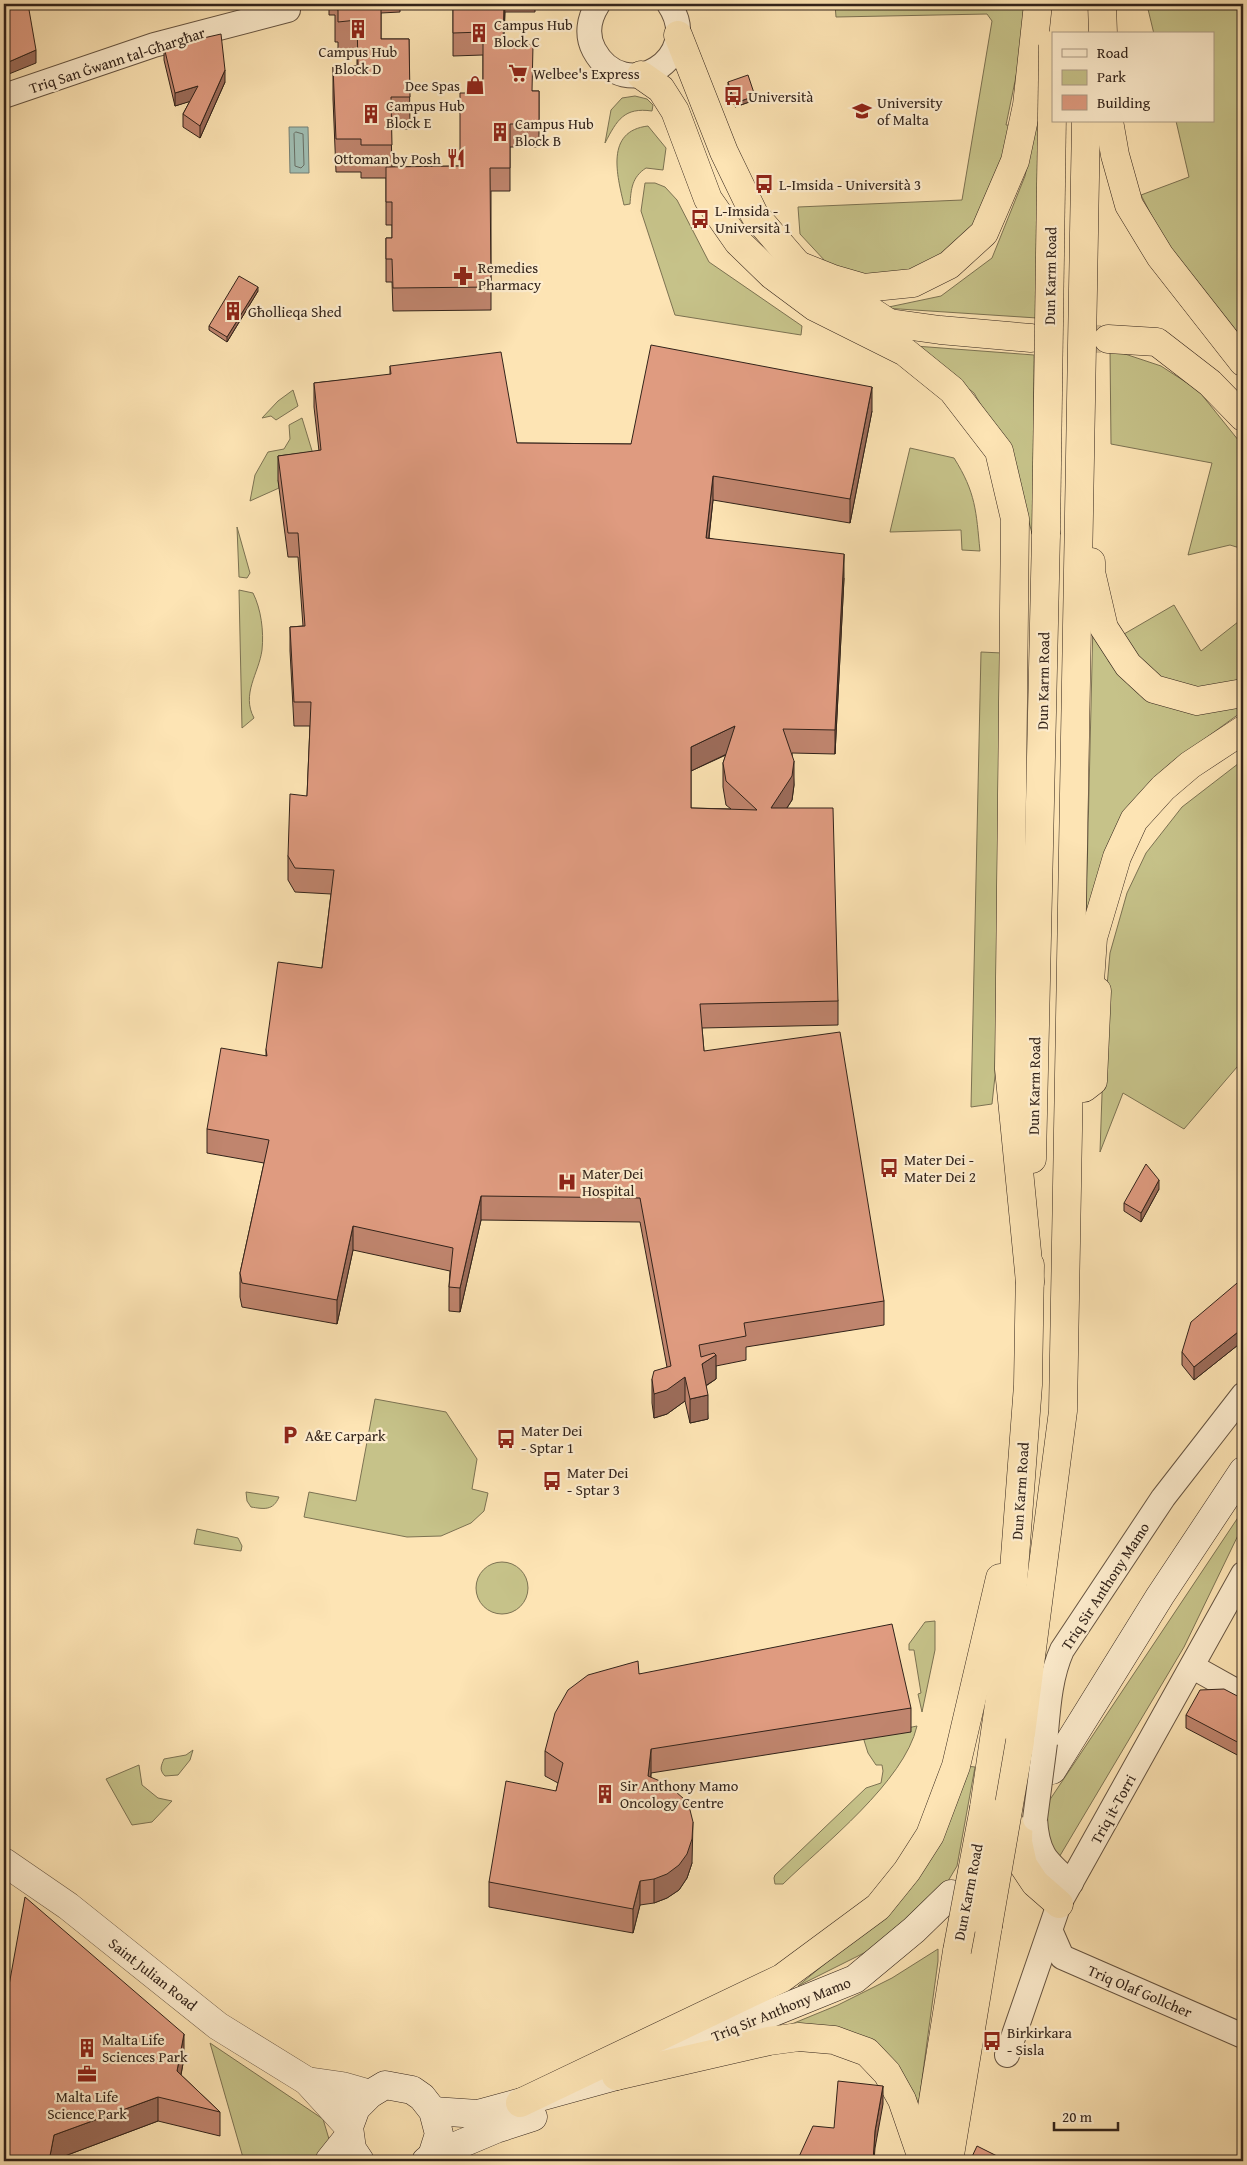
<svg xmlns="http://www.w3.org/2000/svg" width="1247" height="2165" viewBox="0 0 1247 2165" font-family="'Gentium Book Plus',serif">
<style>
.green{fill:#c6c289;stroke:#7c7252}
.water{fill:#a0beb3;stroke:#748076}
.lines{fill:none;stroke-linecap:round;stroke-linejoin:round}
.shore{stroke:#697066;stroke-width:1}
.trunk-tunnel{stroke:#d4bd95;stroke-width:28;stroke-dasharray:28 14;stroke-linecap:butt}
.minor-casing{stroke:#655340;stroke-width:26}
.tertiary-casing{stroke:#655340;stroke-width:29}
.secondary-casing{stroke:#32231a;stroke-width:29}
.trunk-casing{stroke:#32231a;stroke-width:29}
.minor{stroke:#feedce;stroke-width:24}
.tertiary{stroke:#feedce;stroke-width:28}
.secondary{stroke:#feedce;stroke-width:28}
.trunk{stroke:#fde4b4;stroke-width:28}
.minor-bridge-casing{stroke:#655340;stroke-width:26;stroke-linecap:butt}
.trunk-bridge-casing{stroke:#32231a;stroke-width:29;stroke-linecap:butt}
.minor-bridge{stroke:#feedce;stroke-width:24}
.trunk-bridge{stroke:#fde4b4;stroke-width:28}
.wall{fill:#c0856e;stroke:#32231a;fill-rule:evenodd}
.shaded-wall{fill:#9c6c5a;stroke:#32231a}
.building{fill:#df9b80;stroke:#32231a;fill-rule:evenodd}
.labels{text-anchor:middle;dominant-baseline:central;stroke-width:4.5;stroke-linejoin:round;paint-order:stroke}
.poi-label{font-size:15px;fill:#32231a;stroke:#feedce;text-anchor:start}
.street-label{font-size:15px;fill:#32231a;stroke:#feedce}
</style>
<rect width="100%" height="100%" fill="#fde4b4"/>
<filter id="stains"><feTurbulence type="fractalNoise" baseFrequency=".004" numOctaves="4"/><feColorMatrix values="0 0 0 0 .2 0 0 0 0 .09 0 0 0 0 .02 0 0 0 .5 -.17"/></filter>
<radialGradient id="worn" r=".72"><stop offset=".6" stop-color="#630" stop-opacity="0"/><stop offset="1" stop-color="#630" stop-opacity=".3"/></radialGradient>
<g class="green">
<polygon points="835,4 1024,4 1020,57 1006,125 1011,125 995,189 981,225 907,280 839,276 800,234 798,207 962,200 992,21 987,14 836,17"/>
<polygon points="1135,4 1243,4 1243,351 1169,250 1141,195 1189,177 1176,121 1213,121 1213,34 1154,34 1147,5 1136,8"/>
<polygon points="1043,89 1037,318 884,308 941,296 992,258 1025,176"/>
<path d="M635,96L647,99L653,105L652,111C624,107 617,120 605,143L611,110L622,98Z"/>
<path d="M648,126L666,148L663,170L646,168C632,177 631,189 630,204L624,205C617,175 605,131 648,126Z"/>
<polygon points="645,183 655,183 665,187 677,200 709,262 802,326 801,335 675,315 641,211"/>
<polygon points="915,346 1034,355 1033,537 1012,459 974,393"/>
<polygon points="1110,349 1161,366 1198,390 1243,446 1243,549 1230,545 1188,555 1212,463 1111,444"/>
<polygon points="293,390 298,406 276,420 271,416 262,418 278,401"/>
<polygon points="302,418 313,454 278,480 279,488 250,501 255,475 268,452 284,449 290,439 289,425"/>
<path d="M910,448L954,458C976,493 976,511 980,551L962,550L961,530L890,532Z"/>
<polygon points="237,527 250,573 247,578 239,577"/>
<path d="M239,590L253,593C261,609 264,631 262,650C259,673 241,694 254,718L242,728Z"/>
<polygon points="1174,605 1201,651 1243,618 1243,689 1219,695 1151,675 1128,653 1124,634"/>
<polygon points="1093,622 1109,662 1142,697 1182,710 1243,706 1243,711 1203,740 1158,779 1086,918"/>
<polygon points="981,652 1002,653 995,1076 992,1104 971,1107"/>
<polygon points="1243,760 1243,1060 1184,1129 1123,1093 1100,1152 1105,1008 1110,953 1127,893 1146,853 1182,807"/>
<polygon points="375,1399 446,1412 477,1459 472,1489 488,1493 484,1511 471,1523 441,1536 407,1537 304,1517 309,1492 356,1501"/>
<path d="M246,1492L279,1497C273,1511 264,1509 251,1507L247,1501Z"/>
<polygon points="1243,1510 1243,1525 1184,1647 1058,1859 1042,1823 1049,1801"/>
<polygon points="197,1529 238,1538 242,1546 241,1551 194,1544"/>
<circle cx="502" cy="1588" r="26"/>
<polygon points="935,1621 935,1650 922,1712 918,1694 921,1693 914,1650 909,1650 909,1644 925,1622"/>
<path d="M917,1726C904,1782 824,1844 783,1884H775L774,1878L775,1875L866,1788L881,1783L883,1771L882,1765H876L868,1753L863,1737Z"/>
<path d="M193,1750L190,1760L178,1775L165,1776C159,1770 161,1766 164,1759L186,1755Z"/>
<polygon points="139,1765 142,1785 158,1798 172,1801 152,1822 132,1825 106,1779"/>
<polygon points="966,1766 975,1767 957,1866 932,1908 876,1947 798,1986 881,1917"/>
<polygon points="938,1949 938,1961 917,2116 870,2042 760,2037 838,2005 892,1978"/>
<polygon points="210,2043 323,2119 329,2139 316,2161 244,2161"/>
</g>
<polygon class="water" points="289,127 308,127 309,173 290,173"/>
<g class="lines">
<polygon class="shore" points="296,132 303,134 304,165 301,168 295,166 294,134"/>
<polyline class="trunk-tunnel" points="1031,338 1107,339"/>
<g class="minor-casing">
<g id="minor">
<path d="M598,4C589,18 586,35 594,50C625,107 705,58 669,4"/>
<polyline points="4,96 154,45 288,10"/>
<polyline points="1193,1667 1243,1695"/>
<path d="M1045,1743C1048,1712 1049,1679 1062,1650L1163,1498L1243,1395"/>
<path d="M1035,1819C1037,1854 1046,1861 1071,1883"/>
<polyline points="1051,1932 1062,1957 1243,2036"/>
<polyline points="1007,2055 1059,1904 1243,1574"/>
</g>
</g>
<g class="tertiary-casing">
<g id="tertiary">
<polyline points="4,1862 68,1906 218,2026 307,2081 349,2127"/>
<polyline points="307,2081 342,2086 370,2094"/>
</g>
</g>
<g class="secondary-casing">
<g id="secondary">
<polyline points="1052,1770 1160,1596 1243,1471"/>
<polyline points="433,2111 478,2114 616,2076 855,1979 914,1930 951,1894"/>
<polyline points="329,2161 349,2136"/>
<polyline points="360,2161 352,2149 349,2127 356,2108 370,2094 385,2085 412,2090 422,2097 433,2111 439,2134 432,2156"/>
<polyline points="426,2161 432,2156 496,2129 533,2117"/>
</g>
</g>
<g class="trunk-casing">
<g id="trunk">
<polyline points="1102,4 1103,34"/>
<polyline points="678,35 724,152 754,214 798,265 828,288 854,300 892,325"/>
<polyline points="641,75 661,89 675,111 708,199 738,242 772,275 815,307 905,352 952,390 999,451 1015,519 1009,1069 1030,1282"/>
<polyline points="1109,121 1115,155 1129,205 1160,256 1243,362"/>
<polyline points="798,265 833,279 864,288 913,283 949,265 984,233 1015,161 1027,105 1038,4"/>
<polyline points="875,321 940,330 1031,338"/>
<polyline points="1108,339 1157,342 1210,383 1243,417"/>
<polyline points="1091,562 1091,572 1104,628 1128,665 1154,689 1197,701 1243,693"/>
<polyline points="1088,1011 1093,938 1117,857 1134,820 1163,788 1190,765 1243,730"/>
<polyline points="1084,1088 1093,1081 1097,991"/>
<polyline points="1032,1159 1046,534"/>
<polyline points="984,1808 1009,1636 1028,1385 1030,1265"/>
<polyline points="1059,1904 1035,1883 1023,1865 1018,1842 1019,1804 1020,1741 1063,1411 1086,121"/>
<polyline points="616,2076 769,2041 799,2037 834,2040 867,2052 887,2073 902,2100 923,2161"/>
<polyline points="520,2103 782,1978 878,1907 907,1871 930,1835 956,1766 1000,1578"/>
<polyline points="924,2157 957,1951"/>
<polyline points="949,2161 988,1926"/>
</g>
</g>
<use href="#minor" class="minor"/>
<use href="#tertiary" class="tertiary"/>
<use href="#secondary" class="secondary"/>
<use href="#trunk" class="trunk"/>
<g class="minor-bridge-casing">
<polyline id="minor-bridge" points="1035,1819 1045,1743"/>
</g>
<g class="trunk-bridge-casing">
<g id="trunk-bridge">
<polyline points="1046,534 1053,45"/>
<polyline points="988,1926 1020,1741"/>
<polyline points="957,1951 984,1808"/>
</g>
</g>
<use href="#minor-bridge" class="minor-bridge"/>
<use href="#trunk-bridge" class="trunk-bridge"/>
</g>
<g class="wall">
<polygon points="329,4 400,4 400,12 381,13 381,39 409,39 410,129 391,129 392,167 460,166 483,93 483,55 453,56 453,4 535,4 535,12 505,12 504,45 532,91 539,91 539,147 510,147 510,191 491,191 491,310 393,311 392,282 386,282 386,238 392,238 392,225 386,225 386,178 361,178 361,172 336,172 333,99 333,67 357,66 357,53 338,54 338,42 335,42 335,15 329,15"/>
<polygon points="164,47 225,82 200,138 183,127 183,114 190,101 175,106 164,60"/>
<polygon points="728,82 755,100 735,107 728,86"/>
<polygon points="258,291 227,342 209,330 209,326"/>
<path d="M390,366L517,443L631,444L872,411L850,523L713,500L709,538L844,578L835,754L792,753L794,785L792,800L787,808L838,1001V1025L702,1028L704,1051L884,1301V1325L746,1347V1360L716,1366V1379L706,1386L708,1419L690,1423L685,1401L667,1414L654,1418L652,1403V1379L667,1367L640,1222L481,1220L460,1312L449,1311V1287L450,1271L353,1250L337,1324L242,1307L240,1297V1273L264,1163L207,1153V1129L266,1056V1049L322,968L331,894L295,892L288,880V856L307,796L310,726H294L290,651V627L303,626L298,557H288L278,480V456L319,451L314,407V383L390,375ZM726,755L723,763V787L726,805L731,809L691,808V771Z"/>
<polygon points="1159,1189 1141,1222 1124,1211 1124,1203"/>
<polygon points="1243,1278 1243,1341 1194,1380 1182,1365 1182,1352"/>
<polygon points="639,1674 911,1708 911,1732 651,1773 651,1777 692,1863 687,1878 679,1890 667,1898 654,1903 640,1905 633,1933 489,1907 489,1882 556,1791 558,1783 545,1776 545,1751"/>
<polygon points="1243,1699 1243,1758 1186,1728 1186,1715"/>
<polygon points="184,2058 181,2075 220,2112 220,2136 158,2121 54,2160 54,2161 4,2161"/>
</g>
<g class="shaded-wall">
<polygon points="504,4 505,4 503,68"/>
<polygon points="36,50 36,63 4,76 4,64"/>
<polygon points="225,70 225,82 200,138 200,126"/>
<polygon points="198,86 198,99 175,106 175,93"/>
<polygon points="755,96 755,100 735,107 735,103"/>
<polygon points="258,287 258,291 227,342 227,337"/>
<polygon points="872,387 872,411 850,523 850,499"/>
<polygon points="713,476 713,500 706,562 706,538"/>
<polygon points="844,554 844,578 835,754 835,730"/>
<polygon points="735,726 735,750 691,771 691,747"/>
<polygon points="794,761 794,785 792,800 771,832 771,808"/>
<polygon points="1159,1180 1159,1189 1141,1222 1141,1213"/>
<polygon points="481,1196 481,1220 460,1312 460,1288"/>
<polygon points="353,1226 353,1250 337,1324 337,1300"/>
<polygon points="1243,1328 1243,1341 1194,1380 1194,1367"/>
<polygon points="716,1355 716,1379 702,1388 702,1364"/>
<polygon points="685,1377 685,1401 667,1414 654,1418 654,1394"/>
<polygon points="708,1395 708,1419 690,1423 690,1399"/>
<polygon points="651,1749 651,1773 648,1800 648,1776"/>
<polygon points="693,1822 692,1863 687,1878 679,1890 667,1898 654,1903 654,1879"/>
<polygon points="640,1881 640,1905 633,1933 633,1909"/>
<polygon points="184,2034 184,2058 177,2095 177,2071"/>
<polygon points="883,2086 883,2104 875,2148 874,2161 873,2161 875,2131"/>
<polygon points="158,2097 158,2121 54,2160 54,2161 49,2161 54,2135"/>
</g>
<g class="building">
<polygon points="4,4 28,4 36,50 4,64"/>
<polygon points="335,4 381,4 381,39 409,39 410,97 391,97 392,145 361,145 361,139 336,139 333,67 358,66 357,20 338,22 338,10 335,9"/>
<polygon points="453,4 504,4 503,45 533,45 532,91 539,91 539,124 510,124 510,168 490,168 491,287 393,288 392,259 386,259 386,238 392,238 392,202 386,202 386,167 460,166 460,93 483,93 483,32 453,33"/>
<polygon points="221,34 225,70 200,126 183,114 198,86 175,93 164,47"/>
<polygon points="748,75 755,96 735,103 728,82"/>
<polygon points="239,276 258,287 227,337 209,326"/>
<path d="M651,345L872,387L850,499L713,476L706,538L844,554L835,730L783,729L794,761L792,776L771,808H833L838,1001L700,1004L704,1051L840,1032L884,1301L744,1323L746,1336L699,1345L701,1357L714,1353L716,1355L702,1364L708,1395L690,1399L685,1377L667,1390L654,1394L652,1379L654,1371L671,1366L640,1198L481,1196L460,1288L449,1287L453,1248L353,1226L337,1300L242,1283L240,1273L269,1140L207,1129L221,1048L267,1056L266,1049L278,962L322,968L334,870L295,868L288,856L290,794L307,796L311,702H294L290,627L305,626L298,533H288L278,456L321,450L314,383L391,374L390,366L501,352L517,443L631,444ZM735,726L723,763L726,781L757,810L691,808V747Z"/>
<polygon points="1146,1164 1159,1180 1141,1213 1124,1203"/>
<polygon points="1243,1278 1243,1328 1194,1367 1182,1352 1191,1322"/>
<polygon points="892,1624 911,1708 651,1749 648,1776 667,1784 684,1799 690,1810 693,1822 692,1839 687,1854 679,1865 667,1874 654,1879 640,1881 633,1909 489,1882 506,1781 556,1791 563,1763 545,1751 555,1713 568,1690 588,1675 638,1661 639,1674"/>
<polygon points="1224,1689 1243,1699 1243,1745 1186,1715 1200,1690"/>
<polygon points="25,1897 184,2034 177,2071 220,2112 158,2097 54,2135 49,2161 4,2161 4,2013"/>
<polygon points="838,2081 883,2086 875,2131 873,2161 797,2161 813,2126 834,2128"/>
<polygon points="977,2146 1001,2158 1000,2161 970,2161"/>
</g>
<defs>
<g id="building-bare" transform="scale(1.5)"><path d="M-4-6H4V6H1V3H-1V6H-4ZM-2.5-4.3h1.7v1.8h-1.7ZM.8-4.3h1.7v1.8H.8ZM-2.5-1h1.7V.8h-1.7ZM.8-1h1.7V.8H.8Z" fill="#8f2418" stroke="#feedce" stroke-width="2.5" paint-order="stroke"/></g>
<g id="supermarket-bare" transform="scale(1.5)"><path d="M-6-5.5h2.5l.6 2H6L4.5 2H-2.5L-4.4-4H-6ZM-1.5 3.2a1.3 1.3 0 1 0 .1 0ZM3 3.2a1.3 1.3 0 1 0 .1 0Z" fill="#8f2418" stroke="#feedce" stroke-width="2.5" paint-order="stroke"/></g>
<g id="shop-bare" transform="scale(1.5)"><path d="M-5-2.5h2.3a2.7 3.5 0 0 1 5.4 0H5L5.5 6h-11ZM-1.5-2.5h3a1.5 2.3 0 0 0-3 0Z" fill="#8f2418" stroke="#feedce" stroke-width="2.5" paint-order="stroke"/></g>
<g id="bus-bare" transform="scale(1.5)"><path d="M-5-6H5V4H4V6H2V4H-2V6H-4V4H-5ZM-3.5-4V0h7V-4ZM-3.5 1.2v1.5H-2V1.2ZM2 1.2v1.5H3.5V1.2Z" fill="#8f2418" stroke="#feedce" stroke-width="2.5" paint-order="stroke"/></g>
<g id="university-bare" transform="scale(1.5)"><path d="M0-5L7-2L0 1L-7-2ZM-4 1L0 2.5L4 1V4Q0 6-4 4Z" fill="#8f2418" stroke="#feedce" stroke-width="2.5" paint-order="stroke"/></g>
<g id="restaurant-bare" transform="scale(1.5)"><path d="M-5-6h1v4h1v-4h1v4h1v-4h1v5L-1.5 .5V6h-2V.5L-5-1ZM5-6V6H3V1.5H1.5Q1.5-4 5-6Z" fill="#8f2418" stroke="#feedce" stroke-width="2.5" paint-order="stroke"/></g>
<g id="pharmacy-bare" transform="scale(1.5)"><path d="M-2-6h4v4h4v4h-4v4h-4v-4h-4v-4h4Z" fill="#8f2418" stroke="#feedce" stroke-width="2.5" paint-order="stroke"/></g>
<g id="hospital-bare" transform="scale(1.5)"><path d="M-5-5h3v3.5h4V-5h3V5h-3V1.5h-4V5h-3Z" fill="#8f2418" stroke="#feedce" stroke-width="2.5" paint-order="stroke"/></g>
<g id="parking-bare" transform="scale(1.5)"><path d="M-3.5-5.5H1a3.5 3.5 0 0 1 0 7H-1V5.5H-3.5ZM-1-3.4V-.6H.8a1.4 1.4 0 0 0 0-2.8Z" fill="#8f2418" stroke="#feedce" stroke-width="2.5" paint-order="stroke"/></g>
<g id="office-bare" transform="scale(1.5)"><path d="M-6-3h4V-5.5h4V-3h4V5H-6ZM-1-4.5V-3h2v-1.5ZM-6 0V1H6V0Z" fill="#8f2418" stroke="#feedce" stroke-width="2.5" paint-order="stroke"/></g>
</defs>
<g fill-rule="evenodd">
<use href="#building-bare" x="358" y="29"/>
<use href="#building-bare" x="479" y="33"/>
<use href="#supermarket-bare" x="518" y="73"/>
<use href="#shop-bare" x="475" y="85"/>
<use href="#bus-bare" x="733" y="96"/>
<use href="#university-bare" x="862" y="111"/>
<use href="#building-bare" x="371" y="114"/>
<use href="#building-bare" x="500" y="132"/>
<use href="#restaurant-bare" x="456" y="158"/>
<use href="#bus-bare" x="764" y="184"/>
<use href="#bus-bare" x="700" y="219"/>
<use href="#pharmacy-bare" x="463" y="276"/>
<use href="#building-bare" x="233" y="311"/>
<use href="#bus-bare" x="889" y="1168"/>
<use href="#hospital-bare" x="567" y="1182"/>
<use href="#parking-bare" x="290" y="1435"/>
<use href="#bus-bare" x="506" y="1439"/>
<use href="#bus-bare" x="552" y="1481"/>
<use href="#building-bare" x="605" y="1794"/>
<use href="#bus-bare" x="992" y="2041"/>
<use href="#building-bare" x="87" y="2048"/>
<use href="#office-bare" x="87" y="2074"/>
</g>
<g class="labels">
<g class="poi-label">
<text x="494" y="24">Campus Hub<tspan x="494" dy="17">Block C</tspan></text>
<text x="358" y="51" text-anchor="middle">Campus Hub<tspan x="358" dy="17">Block D</tspan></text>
<text x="533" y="73">Welbee's Express</text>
<text x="460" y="85" text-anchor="end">Dee Spas</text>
<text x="748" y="96">Università</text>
<text x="877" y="102">University<tspan x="877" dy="17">of Malta</tspan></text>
<text x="386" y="105">Campus Hub<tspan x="386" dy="17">Block E</tspan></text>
<text x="515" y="123">Campus Hub<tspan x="515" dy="17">Block B</tspan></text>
<text x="441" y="158" text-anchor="end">Ottoman by Posh</text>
<text x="779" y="184">L-Imsida - Università 3</text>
<text x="715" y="210">L-Imsida -<tspan x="715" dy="17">Università 1</tspan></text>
<text x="478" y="267">Remedies<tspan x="478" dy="17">Pharmacy</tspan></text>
<text x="248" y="311">Għollieqa Shed</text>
<text x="904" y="1159">Mater Dei -<tspan x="904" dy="17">Mater Dei 2</tspan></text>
<text x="582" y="1173">Mater Dei<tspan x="582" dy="17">Hospital</tspan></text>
<text x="521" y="1430">Mater Dei<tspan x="521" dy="17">- Sptar 1</tspan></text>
<text x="305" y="1435">A&amp;E Carpark</text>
<text x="567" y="1472">Mater Dei<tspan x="567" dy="17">- Sptar 3</tspan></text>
<text x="620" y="1785">Sir Anthony Mamo<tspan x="620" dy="17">Oncology Centre</tspan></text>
<text x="1007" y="2032">Birkirkara<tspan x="1007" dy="17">- Sisla</tspan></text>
<text x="102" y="2039">Malta Life<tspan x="102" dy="17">Sciences Park</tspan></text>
<text x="87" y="2096" text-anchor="middle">Malta Life<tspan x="87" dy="17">Science Park</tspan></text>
</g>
<g class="street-label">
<text transform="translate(117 60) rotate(-18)">Triq San Ġwann tal-Għargħar</text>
<text transform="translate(1050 276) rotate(-89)">Dun Karm Road</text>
<text transform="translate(1043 681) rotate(-89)">Dun Karm Road</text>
<text transform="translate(1034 1086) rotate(-89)">Dun Karm Road</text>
<text transform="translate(1020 1491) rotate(-86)">Dun Karm Road</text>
<text transform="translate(1105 1586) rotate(-57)">Triq Sir Anthony Mamo</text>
<text transform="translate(1113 1809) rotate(-61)">Triq it-Torri</text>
<text transform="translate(968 1892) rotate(-79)">Dun Karm Road</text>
<text transform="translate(153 1974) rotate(38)">Saint Julian Road</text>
<text transform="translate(1140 1991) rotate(23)">Triq Olaf Gollcher</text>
<text transform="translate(781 2009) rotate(-22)">Triq Sir Anthony Mamo</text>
</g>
</g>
<rect width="1247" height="2165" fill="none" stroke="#fde4b4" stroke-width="20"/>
<rect x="5" y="5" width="1237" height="2155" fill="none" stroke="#32231a" stroke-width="2.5"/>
<rect x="10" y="10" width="1227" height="2145" fill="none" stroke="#32231a"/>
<rect x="1052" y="32" width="162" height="90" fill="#feedce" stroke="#ac9c86"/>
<rect x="1062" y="49" width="25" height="8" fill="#feedce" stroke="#ac9c86"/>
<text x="1097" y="58" font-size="15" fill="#32231a">Road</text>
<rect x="1062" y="70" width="25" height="15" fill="#c6c289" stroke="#ac9c86"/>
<text x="1097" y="82" font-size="15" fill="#32231a">Park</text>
<rect x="1062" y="95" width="25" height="15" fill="#df9b80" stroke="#ac9c86"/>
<text x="1097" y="108" font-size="15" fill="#32231a">Building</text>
<path d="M1054 2122v8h64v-8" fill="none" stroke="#32231a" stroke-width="2.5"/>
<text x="1062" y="2122" font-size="15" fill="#32231a" stroke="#feedce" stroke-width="4" paint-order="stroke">20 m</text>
<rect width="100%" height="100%" filter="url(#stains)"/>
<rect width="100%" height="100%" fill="url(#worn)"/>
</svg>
